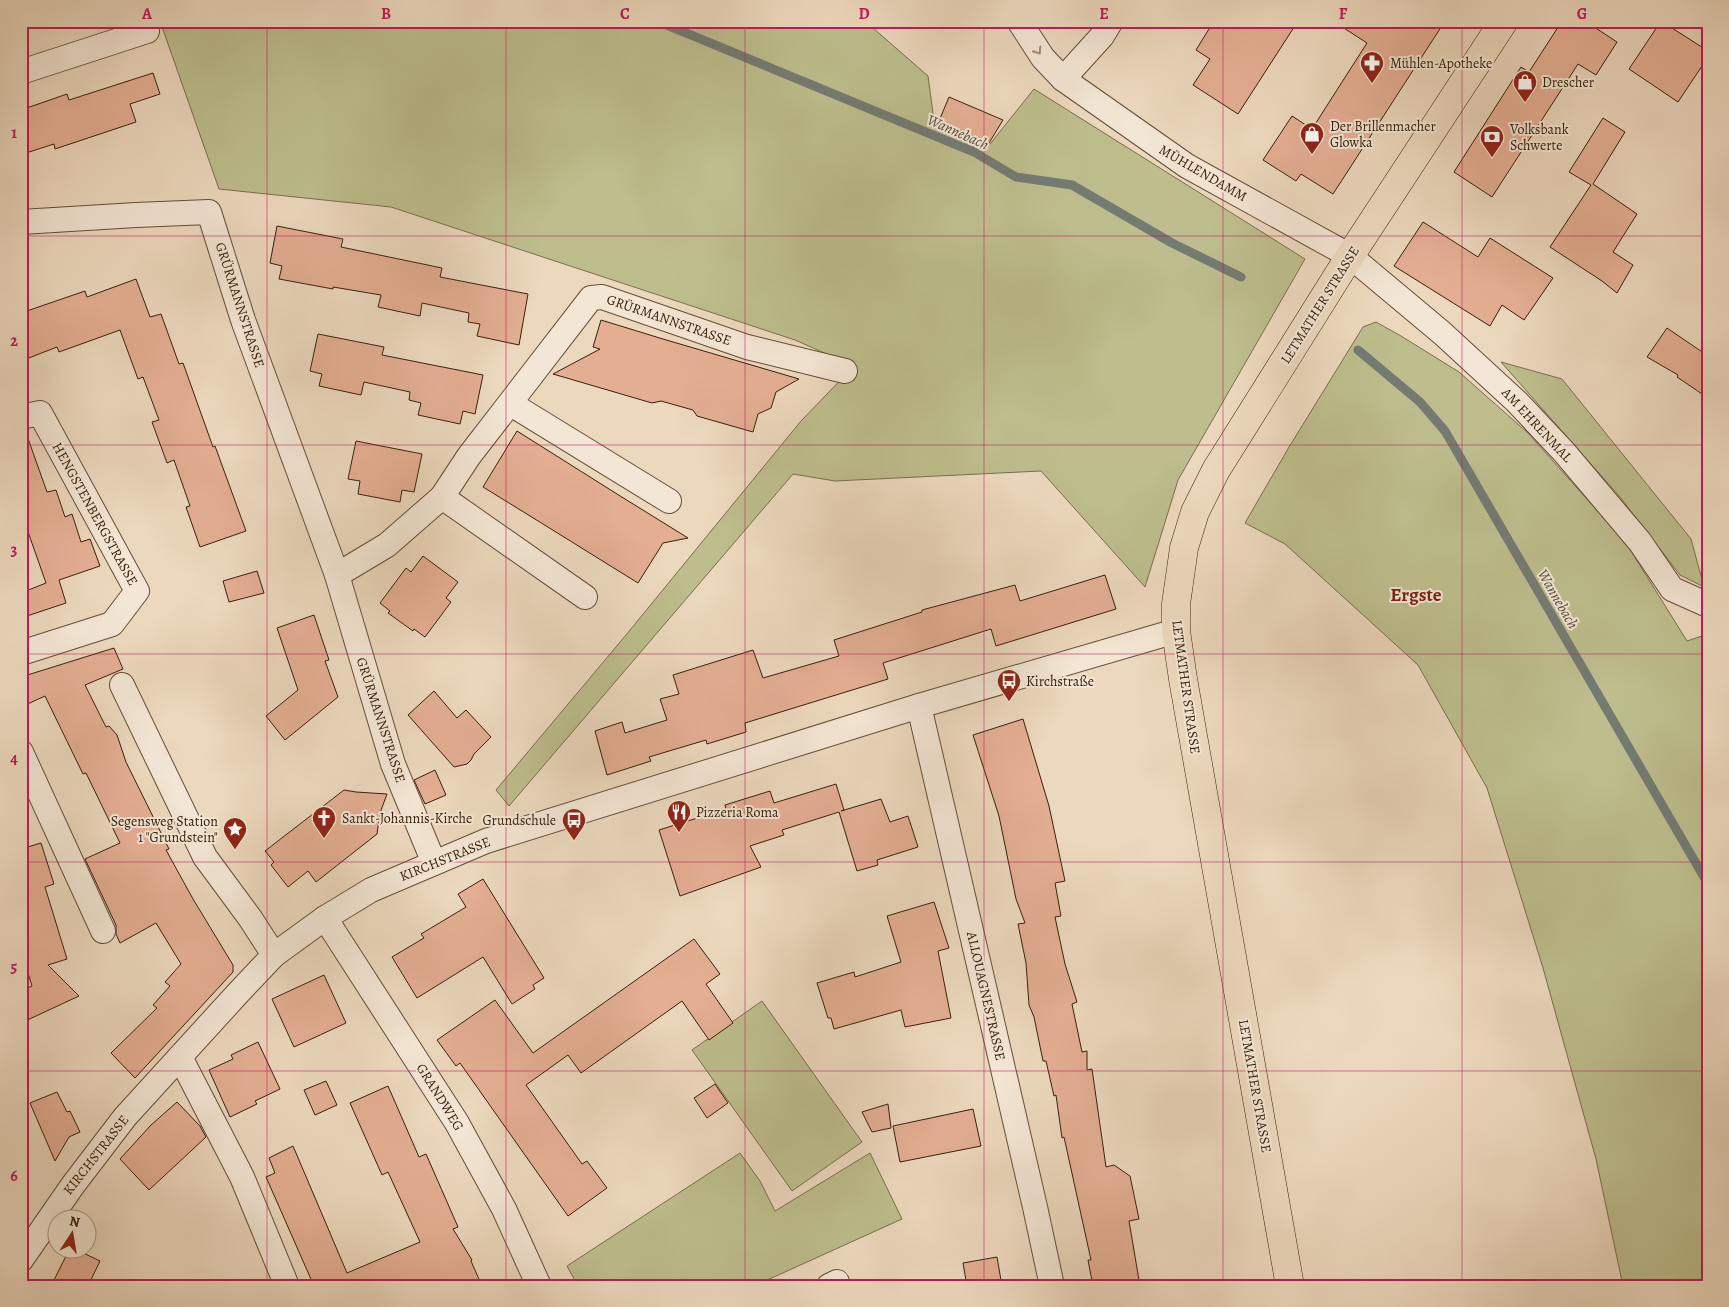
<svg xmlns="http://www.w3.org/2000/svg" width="1729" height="1307" viewBox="0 0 1729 1307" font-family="Alegreya,serif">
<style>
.green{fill:#bdbd8d;stroke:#7a6e4c}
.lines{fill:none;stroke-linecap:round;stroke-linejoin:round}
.stream{stroke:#737b73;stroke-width:9}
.building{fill:#e4ae93;stroke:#38200a}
.minor-casing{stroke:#654e37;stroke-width:26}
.primary-casing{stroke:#38200a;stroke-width:29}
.minor{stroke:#f3e6d4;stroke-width:24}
.primary{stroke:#ecd8bd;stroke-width:28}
.oneway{stroke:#9f8d79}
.grid{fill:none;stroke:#c2185b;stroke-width:1;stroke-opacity:0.55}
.labels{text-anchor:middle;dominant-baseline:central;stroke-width:4;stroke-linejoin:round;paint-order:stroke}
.poi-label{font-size:14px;fill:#38200a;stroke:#f3e6d4;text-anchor:start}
.street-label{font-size:14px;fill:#38200a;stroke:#f3e6d4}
.water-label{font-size:15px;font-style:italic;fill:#564e3f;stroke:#f3e6d4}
.district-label{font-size:19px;font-weight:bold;fill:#7a1f14;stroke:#f3e6d4}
.neatline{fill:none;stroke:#c2185b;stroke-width:2}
.grid-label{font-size:16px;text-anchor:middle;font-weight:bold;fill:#c2185b}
</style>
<rect width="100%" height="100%" fill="#ecd8bd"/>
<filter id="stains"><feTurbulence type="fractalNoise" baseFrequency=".004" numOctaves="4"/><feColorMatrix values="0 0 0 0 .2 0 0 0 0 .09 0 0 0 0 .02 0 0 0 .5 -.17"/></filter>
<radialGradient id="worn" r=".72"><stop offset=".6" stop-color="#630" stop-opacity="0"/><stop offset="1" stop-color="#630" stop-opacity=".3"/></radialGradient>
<g class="green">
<polygon points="160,21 865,21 928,76 934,121 990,144 1034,89 1305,259 1178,480 1145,587 1041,471 835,481 793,474 509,806 496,790 626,635 801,421 854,366 795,340 391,207 219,189"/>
<polygon points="1376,322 1401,336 1459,372 1528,433 1626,543 1687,641 1708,634 1708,1286 1623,1286 1596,1159 1543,968 1487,788 1418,665 1285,544 1245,523 1289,447 1363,327"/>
<polygon points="1501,362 1562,379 1691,539 1704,587 1680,575 1620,497"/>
<polygon points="762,1001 862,1142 792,1191 692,1050"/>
<polygon points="740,1153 760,1181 775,1211 870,1153 902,1219 754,1286 578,1286 567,1266"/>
</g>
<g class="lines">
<g class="stream">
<polyline points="657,21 974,152 1016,177 1072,185 1172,243 1241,277"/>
<polyline points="1358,350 1420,402 1445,431 1708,884"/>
</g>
</g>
<g class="building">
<polygon points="1214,21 1298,21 1238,114 1193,85 1210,59 1196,50"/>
<polygon points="1333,21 1445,21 1333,194 1301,174 1296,181 1263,160 1292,116 1312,129 1367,43"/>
<polygon points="1562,21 1585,21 1617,42 1596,75 1578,64 1492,197 1454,172 1521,67 1529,72"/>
<polygon points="1661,21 1708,51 1708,57 1678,102 1629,69"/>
<polygon points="153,73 160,94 130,104 136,122 55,149 54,144 26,153 21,139 21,110 67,94 69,100"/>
<polygon points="949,97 1003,120 989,143 939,121"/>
<polygon points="1603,118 1625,132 1593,184 1637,214 1613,252 1633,265 1617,293 1602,281 1550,247 1591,185 1569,172"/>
<polygon points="1423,222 1478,257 1490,238 1553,278 1524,320 1502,305 1490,326 1394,266"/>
<polygon points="277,226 343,239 341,247 442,268 440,277 528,294 519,345 477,336 480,324 468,322 469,313 422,303 420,316 378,307 381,295 333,287 333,289 279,279 282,266 270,263"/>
<polygon points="136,279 150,317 161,314 179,364 183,363 213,447 215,446 246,531 200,547 186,507 190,506 174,460 167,463 152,422 159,420 143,377 138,379 120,330 59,352 57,347 21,361 21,313 85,291 87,297"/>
<polygon points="601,320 663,339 799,379 776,392 771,408 758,414 753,432 697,416 693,410 661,401 652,403 553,374 600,349 593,347"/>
<polygon points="1667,328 1708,356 1708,398 1677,377 1678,375 1647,357"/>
<polygon points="318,334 384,347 382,355 483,375 475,414 463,411 460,424 418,415 421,403 409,400 410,392 364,382 361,395 319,386 322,374 310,371"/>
<polygon points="21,430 25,430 47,492 56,490 65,517 72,514 81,542 90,539 100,566 59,580 66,603 21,618 21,593 46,583 27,529 21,532"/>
<polygon points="517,431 617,494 688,538 663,543 638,583 522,511 483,487"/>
<polygon points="356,441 422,454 414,492 402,490 400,502 358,494 360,481 348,479"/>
<polygon points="423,556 458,582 446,598 451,602 425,637 414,629 413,631 388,613 390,611 380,603 406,568 411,572"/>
<polygon points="257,571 264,593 229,602 223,581"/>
<polygon points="1105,575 1116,609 996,646 991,629 883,663 888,679 745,723 746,732 707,744 706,740 649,757 651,761 607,775 595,731 622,722 625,733 667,720 660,699 679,694 673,675 753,650 763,678 839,656 834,640 922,612 922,610 1015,585 1020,601"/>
<polygon points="314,615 329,660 325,661 338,697 285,740 266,716 298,690 277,628"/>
<polygon points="114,648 123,669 85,685 106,727 109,726 117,735 126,762 169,849 166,850 193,899 233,965 233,972 135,1078 111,1053 157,1008 153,1005 170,986 165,982 181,964 156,923 120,943 116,934 116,925 85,859 120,843 86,773 83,774 45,696 21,707 21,677"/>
<polygon points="434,691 457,718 466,710 491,737 474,754 471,760 467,764 454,767 408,715"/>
<polygon points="1023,719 1049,806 1065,881 1055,883 1061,916 1055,917 1065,964 1077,1002 1072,1004 1082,1052 1087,1051 1087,1070 1092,1069 1106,1167 1114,1165 1130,1176 1139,1219 1129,1221 1140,1286 1093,1286 1088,1260 1091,1260 1064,1137 1062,1138 1056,1095 1054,1096 1046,1061 1043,1061 1034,1017 1029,1005 1026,963 1018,924 1025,923 1016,899 999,816 973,735"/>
<polygon points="435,770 446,795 425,804 414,780"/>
<polygon points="836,784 844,810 841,811 881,799 890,822 908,816 918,847 877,860 878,865 857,871 839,812 782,830 784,835 750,846 761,867 680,896 659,830 726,809 725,805 770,791 774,803"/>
<polygon points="344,790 356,792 387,794 380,813 377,834 316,882 308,871 288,887 271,865 274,862 265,851"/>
<polygon points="41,843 54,884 45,887 67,959 48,965 79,996 21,1023 21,991 32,986 21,950 21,849"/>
<polygon points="483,879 544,978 533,985 535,989 512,1004 483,957 417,998 392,957 424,938 421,934 466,907 458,894"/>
<polygon points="934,902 949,948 938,951 951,1018 905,1027 901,1010 834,1029 831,1018 828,1018 817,983 854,972 855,977 901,962 887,916"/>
<polygon points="694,939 720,974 706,984 733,1023 709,1040 682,1001 581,1073 568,1055 526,1085 582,1164 587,1161 607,1188 568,1216 460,1063 456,1066 437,1040 495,1000 533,1053"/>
<polygon points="324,975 346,1023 294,1047 272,999"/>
<polygon points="258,1042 280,1089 255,1101 257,1104 230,1117 209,1070 233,1059 231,1055"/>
<polygon points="326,1081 337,1105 315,1115 304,1090"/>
<polygon points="715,1084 728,1103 707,1118 694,1098"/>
<polygon points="388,1086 419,1157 426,1154 458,1227 453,1229 472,1260 471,1261 482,1286 314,1286 266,1177 275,1173 269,1158 293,1146 347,1273 420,1242 388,1172 382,1175 350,1103"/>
<polygon points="57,1092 67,1112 70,1111 80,1132 69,1137 55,1161 30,1103"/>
<polygon points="177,1102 200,1126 206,1137 149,1190 120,1159 151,1125"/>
<polygon points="888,1104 891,1128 872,1132 862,1112"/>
<polygon points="973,1109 981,1146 900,1162 893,1126"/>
<polygon points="69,1250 77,1250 100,1261 88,1286 51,1286"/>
<polygon points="997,1257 1002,1286 967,1286 963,1263"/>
</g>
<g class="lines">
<g class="minor-casing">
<g id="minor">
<polyline points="1019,21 1043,58 1063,79 1187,166 1350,256 1442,333 1517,402 1564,452 1640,542 1672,589 1708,605"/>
<polyline points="21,72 147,31"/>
<polyline points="1063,79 1102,36 1111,21"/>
<polyline points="21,222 136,215 209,212 243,320 337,575 393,764 434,863"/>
<polyline points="511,404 669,501"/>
<polyline points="21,417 40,413 137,591 112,624 21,653"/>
<polyline points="442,497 585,597"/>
<polyline points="337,575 387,545 442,497 469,456 591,298 602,297 747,347 845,371"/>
<polyline points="122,685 205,857 250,918 274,955"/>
<polyline points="919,706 1035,1207 1052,1286"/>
<polyline points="21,752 103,931"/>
<polyline points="325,918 457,1123 504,1209 539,1286"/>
<polyline points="180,1057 242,1177 287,1286"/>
<polyline points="21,1260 73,1185 125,1117 239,992 274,955 325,918 371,890 486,841 919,706 1176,631"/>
<polyline points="829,1286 837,1282 838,1286"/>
</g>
</g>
<g class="primary-casing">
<polyline id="primary" points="1290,1286 1183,679 1176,631 1176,604 1184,548 1195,512 1216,470 1350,256 1504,21"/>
</g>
<use href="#minor" class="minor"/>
<use href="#primary" class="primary"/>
</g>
<defs><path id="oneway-chevron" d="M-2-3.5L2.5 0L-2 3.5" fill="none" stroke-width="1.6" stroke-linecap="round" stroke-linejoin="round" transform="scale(1.25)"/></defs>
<use class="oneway" href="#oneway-chevron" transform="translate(1038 51) rotate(57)"/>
<path class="grid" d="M267,21V1286M506,21V1286M745,21V1286M984,21V1286M1223,21V1286M1462,21V1286M21,236H1708M21,445H1708M21,654H1708M21,862H1708M21,1071H1708"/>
<defs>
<g id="pharmacy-pin" transform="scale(1.25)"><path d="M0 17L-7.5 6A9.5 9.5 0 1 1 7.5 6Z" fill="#8f2418" stroke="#f3e6d4"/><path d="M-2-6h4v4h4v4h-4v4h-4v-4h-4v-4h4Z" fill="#fff"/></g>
<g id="shop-pin" transform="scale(1.25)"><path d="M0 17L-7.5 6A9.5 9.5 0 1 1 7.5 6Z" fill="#8f2418" stroke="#f3e6d4"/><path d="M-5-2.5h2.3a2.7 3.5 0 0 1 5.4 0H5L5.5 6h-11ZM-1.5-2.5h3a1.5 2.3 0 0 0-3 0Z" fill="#fff"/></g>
<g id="bank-pin" transform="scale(1.25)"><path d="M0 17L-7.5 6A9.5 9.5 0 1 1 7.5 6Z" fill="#8f2418" stroke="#f3e6d4"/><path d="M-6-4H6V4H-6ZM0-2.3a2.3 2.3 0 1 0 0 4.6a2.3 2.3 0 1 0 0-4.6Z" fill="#fff"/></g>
<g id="bus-pin" transform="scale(1.25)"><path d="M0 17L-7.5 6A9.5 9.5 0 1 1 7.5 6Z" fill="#8f2418" stroke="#f3e6d4"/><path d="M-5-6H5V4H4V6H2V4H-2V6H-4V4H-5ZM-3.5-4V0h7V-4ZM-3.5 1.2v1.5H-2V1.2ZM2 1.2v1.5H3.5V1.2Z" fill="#fff"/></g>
<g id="restaurant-pin" transform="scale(1.25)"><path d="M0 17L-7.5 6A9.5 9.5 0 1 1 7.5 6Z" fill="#8f2418" stroke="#f3e6d4"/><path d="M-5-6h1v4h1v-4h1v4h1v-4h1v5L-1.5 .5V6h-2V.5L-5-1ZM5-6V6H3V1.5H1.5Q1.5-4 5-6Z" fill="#fff"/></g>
<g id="church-pin" transform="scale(1.25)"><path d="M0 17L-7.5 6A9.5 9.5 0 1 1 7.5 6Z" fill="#8f2418" stroke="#f3e6d4"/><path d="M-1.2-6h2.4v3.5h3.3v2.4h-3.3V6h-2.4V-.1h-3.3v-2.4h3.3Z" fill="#fff"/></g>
<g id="sight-pin" transform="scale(1.25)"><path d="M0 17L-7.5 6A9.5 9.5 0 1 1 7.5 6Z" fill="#8f2418" stroke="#f3e6d4"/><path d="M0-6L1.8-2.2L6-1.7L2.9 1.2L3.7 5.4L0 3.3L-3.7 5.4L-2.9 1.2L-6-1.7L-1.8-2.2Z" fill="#fff"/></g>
</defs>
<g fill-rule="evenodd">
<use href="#pharmacy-pin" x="1372" y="63"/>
<use href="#shop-pin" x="1525" y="82"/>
<use href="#shop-pin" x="1312" y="134"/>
<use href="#bank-pin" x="1492" y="137"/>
<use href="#bus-pin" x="1009" y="681"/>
<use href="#restaurant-pin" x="679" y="812"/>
<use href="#church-pin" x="324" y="818"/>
<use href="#bus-pin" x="574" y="820"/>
<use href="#sight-pin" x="235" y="829"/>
</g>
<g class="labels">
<g class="poi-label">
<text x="1390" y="63">Mühlen-Apotheke</text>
<text x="1542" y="82">Drescher</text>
<text x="1330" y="126">Der Brillenmacher<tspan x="1330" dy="16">Glowka</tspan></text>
<text x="1510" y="129">Volksbank<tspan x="1510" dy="16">Schwerte</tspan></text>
<text x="1026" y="681">Kirchstraße</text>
<text x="696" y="812">Pizzeria Roma</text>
<text x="342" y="818">Sankt-Johannis-Kirche</text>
<text x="556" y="820" text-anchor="end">Grundschule</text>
<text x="218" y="821" text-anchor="end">Segensweg Station<tspan x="218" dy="16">1 "Grundstein"</tspan></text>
</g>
<g class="street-label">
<text transform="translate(1203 173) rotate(30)">MÜHLENDAMM</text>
<text transform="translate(240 305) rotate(72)">GRÜRMANNSTRASSE</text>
<text transform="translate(1320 305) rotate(-58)">LETMATHER STRASSE</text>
<text transform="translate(669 320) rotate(19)">GRÜRMANNSTRASSE</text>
<text transform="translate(1537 425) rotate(47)">AM EHRENMAL</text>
<text transform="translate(95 514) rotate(61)">HENGSTENBERGSTRASSE</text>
<text transform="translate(1186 687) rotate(82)">LETMATHER STRASSE</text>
<text transform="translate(381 720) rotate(72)">GRÜRMANNSTRASSE</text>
<text transform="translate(445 859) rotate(-22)">KIRCHSTRASSE</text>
<text transform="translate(986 996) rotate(77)">ALLOUAGNESTRASSE</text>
<text transform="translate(1255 1086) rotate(80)">LETMATHER STRASSE</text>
<text transform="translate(440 1097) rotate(58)">GRANDWEG</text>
<text transform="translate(96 1155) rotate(-52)">KIRCHSTRASSE</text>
</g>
<g class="water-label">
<text transform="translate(958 132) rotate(24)">Wannebach</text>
<text transform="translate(1558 599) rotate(60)">Wannebach</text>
</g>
<g class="district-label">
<text x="1416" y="595">Ergste</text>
</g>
</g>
<rect width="1729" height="1307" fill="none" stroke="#ecd8bd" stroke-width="55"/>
<g transform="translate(72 1234) rotate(12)"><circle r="24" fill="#f3e6d4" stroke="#a89783"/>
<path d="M0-4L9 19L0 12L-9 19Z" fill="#8f2418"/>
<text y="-8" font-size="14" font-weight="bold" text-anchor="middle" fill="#38200a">N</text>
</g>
<rect x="28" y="28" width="1674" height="1252" class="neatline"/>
<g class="grid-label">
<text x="147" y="19">A</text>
<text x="386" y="19">B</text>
<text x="625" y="19">C</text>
<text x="864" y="19">D</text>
<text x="1104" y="19">E</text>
<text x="1343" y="19">F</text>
<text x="1582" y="19">G</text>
<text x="14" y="138">1</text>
<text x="14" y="346">2</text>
<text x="14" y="555">3</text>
<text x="14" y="764">4</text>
<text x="14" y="972">5</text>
<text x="14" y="1181">6</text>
</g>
<rect width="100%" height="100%" filter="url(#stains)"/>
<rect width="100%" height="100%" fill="url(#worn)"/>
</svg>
